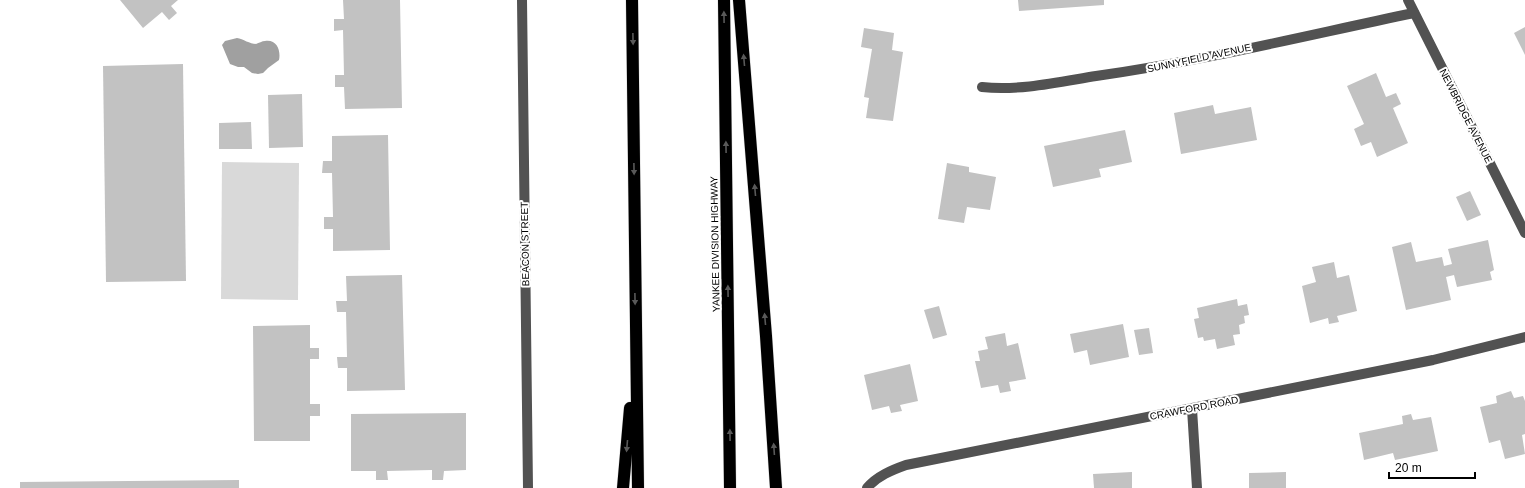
<svg xmlns="http://www.w3.org/2000/svg" width="1525" height="488" viewBox="0 0 1525 488" font-family="Helvetica,sans-serif">
<style>
.green{fill:#d9d9d9}
.water{fill:#a0a0a0}
.building{fill:#c2c2c2}
.lines{fill:none;stroke-linecap:round;stroke-linejoin:round}
.highway-casing{stroke:#dbdbdb;stroke-width:13}
.minor{stroke:#525252;stroke-width:10}
.highway{stroke:#000;stroke-width:12}
.oneway{fill:#595959}
.labels{text-anchor:middle;dominant-baseline:central;stroke-width:4;stroke-linejoin:round;paint-order:stroke}
.street-label{font-size:10px;fill:#000;stroke:#fff}
</style>
<rect width="100%" height="100%" fill="#fff"/>
<polygon class="green" points="222,162 299,163 298,300 221,299"/>
<path class="water" d="M237,38C243,39 250,44 256,44C259,43 262,41 265,41C277,39 281,51 279,60L268,68L263,73L258,74L252,73L244,67H238L230,64L222,45L225,41Z"/>
<g class="building">
<polygon points="120,0 178,0 171,6 177,13 169,20 162,12 143,28"/>
<polygon points="343,0 400,0 402,108 345,109 344,87 335,87 335,75 344,75 343,30 334,31 334,19 344,19"/>
<polygon points="1018,0 1104,0 1104,5 1019,11"/>
<polygon points="1525,27 1525,55 1514,33"/>
<polygon points="864,28 894,33 892,50 903,52 893,121 866,118 869,98 864,97 872,49 861,47"/>
<polygon points="183,64 186,281 106,282 103,66"/>
<polygon points="1376,73 1386,97 1396,93 1401,104 1393,108 1408,143 1377,157 1371,142 1361,146 1354,129 1364,124 1347,86"/>
<polygon points="302,94 303,147 269,148 268,95"/>
<polygon points="1213,105 1215,114 1251,107 1257,140 1181,154 1174,113"/>
<polygon points="251,122 252,149 219,149 219,123"/>
<polygon points="1125,130 1132,162 1099,169 1101,177 1053,187 1044,146"/>
<polygon points="388,135 390,250 333,251 333,229 324,229 324,217 333,217 332,173 322,173 323,161 332,161 332,136"/>
<polygon points="947,163 969,167 969,172 996,177 990,210 967,207 964,223 938,219"/>
<polygon points="1470,191 1481,215 1467,221 1456,197"/>
<polygon points="1488,240 1494,270 1490,272 1492,280 1457,287 1454,275 1446,277 1451,300 1406,310 1392,247 1411,242 1416,262 1442,257 1444,266 1452,264 1448,249"/>
<polygon points="1334,262 1337,278 1349,275 1357,311 1337,316 1339,322 1329,324 1328,318 1310,323 1302,286 1316,282 1312,267"/>
<polygon points="402,275 405,390 347,391 347,368 338,368 337,357 347,357 346,312 337,312 336,301 347,301 346,276"/>
<polygon points="1237,299 1238,306 1247,304 1249,315 1244,316 1245,323 1239,325 1240,334 1233,335 1235,345 1217,349 1215,339 1204,341 1203,337 1198,338 1194,319 1199,318 1197,308"/>
<polygon points="939,306 947,335 933,339 924,310"/>
<polygon points="1123,324 1129,357 1090,365 1087,350 1074,353 1070,334"/>
<polygon points="310,325 310,348 319,348 319,359 310,359 310,404 320,404 320,416 310,416 310,441 254,441 253,326"/>
<polygon points="1149,328 1153,353 1139,355 1134,330"/>
<polygon points="1005,333 1007,346 1018,343 1026,379 1009,382 1011,391 1000,393 998,385 981,388 975,361 980,361 978,351 988,349 985,337"/>
<polygon points="910,364 918,401 900,405 902,411 891,413 889,406 872,410 864,375"/>
<polygon points="1511,391 1514,398 1523,396 1525,401 1525,434 1522,435 1525,454 1505,459 1500,440 1489,443 1480,407 1497,403 1496,396"/>
<polygon points="466,413 466,470 444,471 443,480 432,480 432,470 387,471 388,480 376,480 376,471 351,471 351,414"/>
<polygon points="1411,414 1413,420 1431,417 1438,451 1395,460 1393,453 1364,460 1359,433 1403,424 1402,416"/>
<polygon points="1132,472 1132,488 1094,488 1093,474"/>
<polygon points="1286,472 1286,488 1249,488 1249,473"/>
<polygon points="239,480 239,488 20,488 20,482"/>
</g>
<g class="lines">
<g class="highway-casing">
<g id="highway">
<polyline points="632,0 638,488"/>
<polyline points="724,0 730,488"/>
<polyline points="739,0 766,336 776,488"/>
<polyline points="623,488 630,408"/>
</g>
</g>
<g class="minor">
<polyline points="522,0 528,488"/>
<polyline points="1408,0 1525,233"/>
<path d="M982,87C1020,91 1059,82 1096,76C1203,61 1308,35 1414,13"/>
<polyline points="1192,409 1197,488"/>
<path d="M867,488C877,476 892,470 906,465L1433,360L1525,337"/>
</g>
<use href="#highway" class="highway"/>
</g>
<defs><path id="oneway-solid" d="M-6-.8H1V-3.2L6.5 0L1 3.2V.8H-6Z"/></defs>
<g class="oneway">
<use href="#oneway-solid" transform="translate(724 17) rotate(-91)"/>
<use href="#oneway-solid" transform="translate(633 39) rotate(89)"/>
<use href="#oneway-solid" transform="translate(744 60) rotate(-95)"/>
<use href="#oneway-solid" transform="translate(726 147) rotate(-91)"/>
<use href="#oneway-solid" transform="translate(634 169) rotate(89)"/>
<use href="#oneway-solid" transform="translate(755 190) rotate(-95)"/>
<use href="#oneway-solid" transform="translate(728 291) rotate(-91)"/>
<use href="#oneway-solid" transform="translate(635 299) rotate(89)"/>
<use href="#oneway-solid" transform="translate(765 319) rotate(-95)"/>
<use href="#oneway-solid" transform="translate(730 435) rotate(-91)"/>
<use href="#oneway-solid" transform="translate(627 446) rotate(95)"/>
<use href="#oneway-solid" transform="translate(774 449) rotate(-94)"/>
</g>
<g class="labels">
<g class="street-label">
<text transform="translate(1199 58) rotate(-12)">SUNNYFIELD AVENUE</text>
<text transform="translate(1466 116) rotate(63)">NEWBRIDGE AVENUE</text>
<text transform="translate(525 244) rotate(-91)">BEACON STREET</text>
<text transform="translate(715 244) rotate(-91)">YANKEE DIVISION HIGHWAY</text>
<text transform="translate(1194 408) rotate(-11)">CRAWFORD ROAD</text>
</g>
</g>
<path d="M1389 472v6h86v-6" fill="none" stroke="#000000" stroke-width="2"/>
<text x="1395" y="472" font-size="12" fill="#000000" stroke="#ffffff" stroke-width="3" paint-order="stroke">20 m</text>
</svg>
